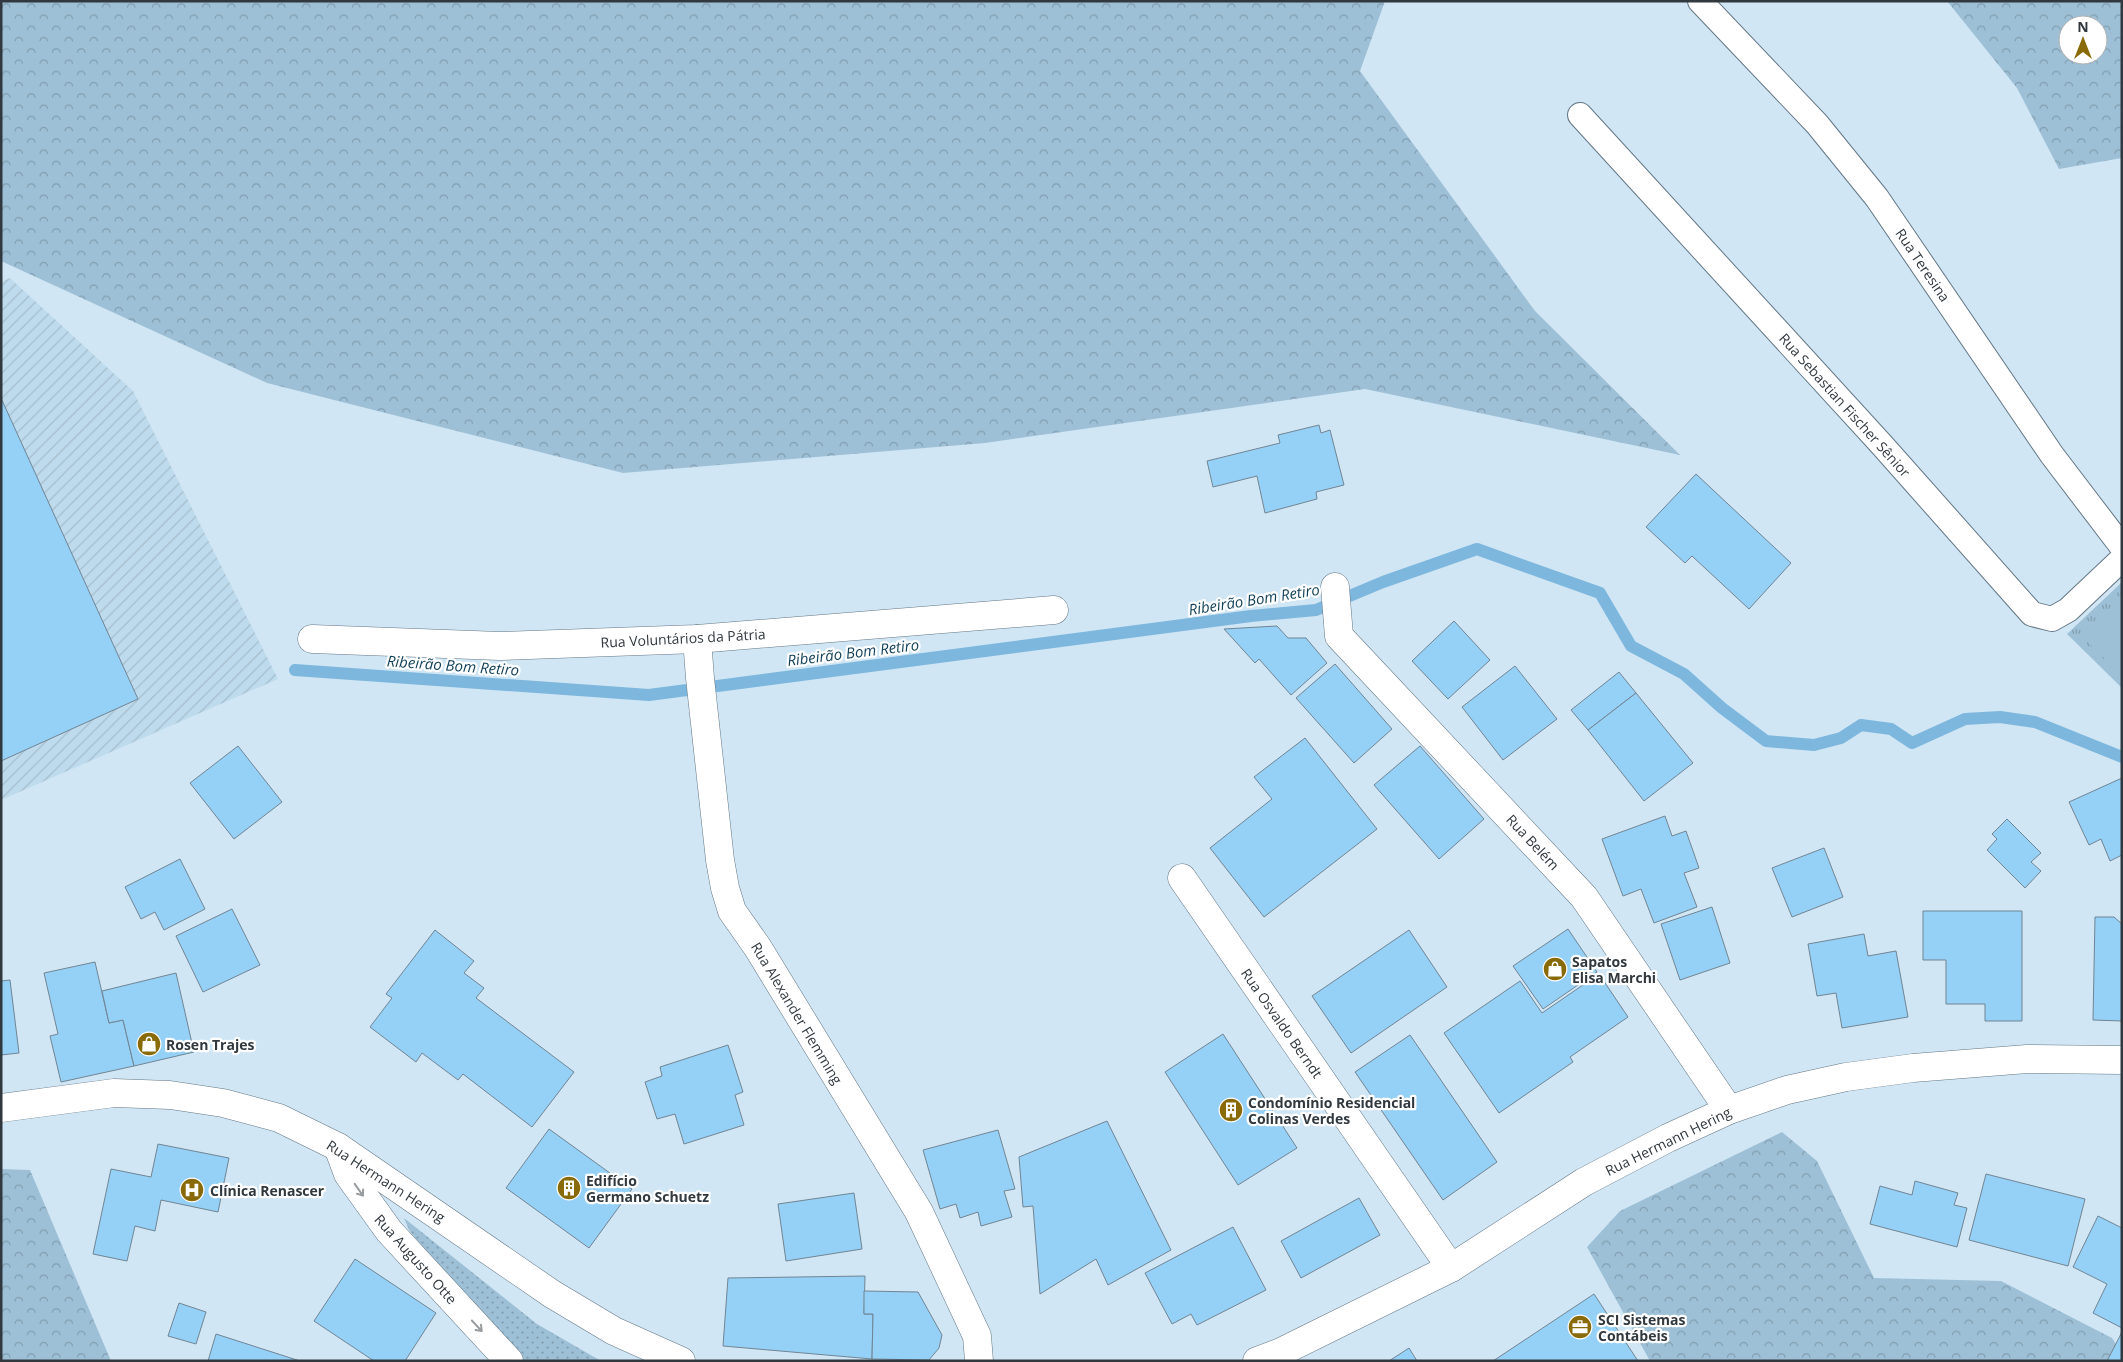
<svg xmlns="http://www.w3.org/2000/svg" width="2123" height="1362" viewBox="0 0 2123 1362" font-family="'Open Sans',sans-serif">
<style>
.industrial{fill:url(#industrial-furrows)}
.grass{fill:url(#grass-dots)}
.forest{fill:url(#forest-crowns);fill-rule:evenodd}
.park{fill:url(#park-tufts)}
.garden{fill:#9ec0d6}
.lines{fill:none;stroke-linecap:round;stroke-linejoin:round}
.stream{stroke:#7db7dd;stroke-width:12}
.building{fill:#95d0f7;stroke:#718593}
.lane-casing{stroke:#637784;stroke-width:26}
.street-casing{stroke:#637784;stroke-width:29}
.secondary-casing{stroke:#637784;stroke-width:29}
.lane{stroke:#fff;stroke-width:24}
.street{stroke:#fff;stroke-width:28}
.secondary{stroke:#fff;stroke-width:28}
.oneway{stroke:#989c9f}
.labels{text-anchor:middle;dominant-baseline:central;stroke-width:4.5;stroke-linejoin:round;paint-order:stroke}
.street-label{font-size:14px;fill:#31393f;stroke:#fff}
.poi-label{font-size:14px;font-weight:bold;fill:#31393f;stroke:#fff;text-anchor:start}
.water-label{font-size:15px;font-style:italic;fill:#103f59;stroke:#fff}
</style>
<defs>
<pattern id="industrial-furrows" width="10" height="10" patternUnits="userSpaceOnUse" patternTransform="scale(1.25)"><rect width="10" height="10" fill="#bedbed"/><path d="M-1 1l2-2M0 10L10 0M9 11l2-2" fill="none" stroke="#a4bdcc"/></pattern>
<pattern id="grass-dots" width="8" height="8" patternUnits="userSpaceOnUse" patternTransform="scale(1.25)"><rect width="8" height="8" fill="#9ec0d6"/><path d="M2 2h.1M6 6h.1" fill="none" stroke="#819daf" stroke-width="1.8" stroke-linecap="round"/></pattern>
<pattern id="forest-crowns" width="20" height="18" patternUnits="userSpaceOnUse" patternTransform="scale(1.25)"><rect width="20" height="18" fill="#9ec0d6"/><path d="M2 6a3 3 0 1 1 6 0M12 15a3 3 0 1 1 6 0" fill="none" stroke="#819daf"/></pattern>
<pattern id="park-tufts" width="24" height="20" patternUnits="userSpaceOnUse" patternTransform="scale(1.25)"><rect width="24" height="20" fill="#9ec0d6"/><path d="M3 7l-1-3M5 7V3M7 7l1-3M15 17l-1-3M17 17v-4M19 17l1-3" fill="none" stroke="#819daf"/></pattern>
</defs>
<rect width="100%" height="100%" fill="#d0e6f5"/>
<polygon class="industrial" points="10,278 133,391 278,679 1,800 1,282"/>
<polygon class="grass" points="404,1218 537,1324 601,1361 521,1361 467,1302 409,1230"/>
<g class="forest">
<polygon points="1,1 1385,1 1360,71 1535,311 1680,455 1365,389 985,443 623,473 267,383 1,261"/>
<path d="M1947,1H2122V158L2059,169L2017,88ZM2068,25H2098V55H2068Z"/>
<polygon points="1782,1132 1817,1161 1874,1278 2001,1281 2112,1338 2122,1354 2122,1361 1650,1361 1587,1247 1620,1211"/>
<polygon points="1,1169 30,1170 111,1361 1,1361"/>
</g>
<polygon class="park" points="2122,582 2122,688 2067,634"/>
<polygon class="garden" points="2119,602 2122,605 2122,676 2083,637"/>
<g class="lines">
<polyline class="stream" points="295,670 649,695 1251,616 1316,610 1383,582 1477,549 1600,593 1631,646 1684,674 1722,708 1766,741 1814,745 1841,738 1861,725 1891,729 1912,743 1965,719 2000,717 2035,722 2122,757"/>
</g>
<g class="building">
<polygon points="1,398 138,699 1,761"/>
<polygon points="1319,425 1321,433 1330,430 1344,485 1316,492 1317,499 1265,513 1257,476 1213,487 1207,461 1280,443 1278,435"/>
<polygon points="1696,474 1791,563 1749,609 1692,556 1685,563 1646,527"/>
<polygon points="1454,621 1490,660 1448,699 1412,661"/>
<polygon points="1277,626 1288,638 1306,638 1327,663 1291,695 1259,659 1255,663 1224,629"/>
<polygon points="1335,664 1392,729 1354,763 1296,698"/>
<polygon points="1515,666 1557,719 1503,760 1462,707"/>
<polygon points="1619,672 1636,693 1588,730 1571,710"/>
<polygon points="1636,693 1693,763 1644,801 1588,730"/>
<polygon points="1305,738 1377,829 1264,917 1210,848 1272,799 1254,777"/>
<polygon points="238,746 282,802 234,839 190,783"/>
<polygon points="1420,746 1484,819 1439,859 1374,785"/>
<polygon points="2122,778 2122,855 2110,861 2101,839 2089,845 2069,802"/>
<polygon points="1665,816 1672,836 1686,831 1699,868 1684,873 1697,907 1654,923 1641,889 1623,896 1602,839"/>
<polygon points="2007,819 2041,853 2031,862 2041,871 2025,888 1987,850 1997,839 1992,834"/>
<polygon points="1824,848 1843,897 1792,917 1772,868"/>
<polygon points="180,859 205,909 164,930 155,912 141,919 125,887"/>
<polygon points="1712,907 1730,963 1680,980 1661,924"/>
<polygon points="232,909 260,965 203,992 176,936"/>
<polygon points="1923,911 2022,911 2022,1021 1985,1021 1985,1004 1946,1004 1946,960 1923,960"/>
<polygon points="2095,917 2114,917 2122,924 2122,1021 2093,1020"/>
<polygon points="1568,929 1597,972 1543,1009 1513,966"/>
<polygon points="435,930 474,961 464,973 484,988 476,998 574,1072 532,1127 463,1074 458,1080 422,1053 416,1062 370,1027 392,998 386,994"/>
<polygon points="1409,930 1447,987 1351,1053 1312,996"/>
<polygon points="1864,934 1868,956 1896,951 1908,1017 1842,1028 1836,993 1817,996 1808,944"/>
<polygon points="95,962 109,1023 123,1020 134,1066 61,1082 50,1036 58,1034 44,973"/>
<polygon points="176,973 194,1052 134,1066 123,1020 109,1023 102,991"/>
<polygon points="1599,974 1628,1017 1570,1057 1573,1062 1499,1113 1444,1033 1520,981 1542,1013"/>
<polygon points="10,980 19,1053 1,1055 1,981"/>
<polygon points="1223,1034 1297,1148 1238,1185 1165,1072"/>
<polygon points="1410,1035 1497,1162 1443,1200 1355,1072"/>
<polygon points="728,1045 743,1092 735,1095 744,1125 684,1144 675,1114 657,1119 645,1082 662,1076 660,1067"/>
<polygon points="1107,1121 1171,1250 1108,1285 1096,1259 1040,1294 1033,1206 1023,1207 1019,1157"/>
<polygon points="549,1129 632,1189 589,1248 506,1188"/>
<polygon points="998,1130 1015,1189 1004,1191 1012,1217 981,1226 978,1212 960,1218 956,1204 940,1209 923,1150"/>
<polygon points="158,1144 229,1158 218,1212 161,1200 155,1231 135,1226 127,1261 93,1254 111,1169 151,1177"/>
<polygon points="1986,1174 2085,1199 2068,1266 1969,1240"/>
<polygon points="1915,1181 1958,1193 1954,1205 1967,1208 1957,1247 1870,1224 1880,1186 1912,1195"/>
<polygon points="854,1193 862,1249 786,1261 778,1204"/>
<polygon points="1359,1198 1380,1235 1301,1278 1281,1241"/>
<polygon points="2098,1216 2122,1228 2122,1328 2093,1313 2107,1284 2073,1267"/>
<polygon points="1233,1227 1266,1290 1197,1325 1191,1314 1172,1324 1145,1273"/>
<polygon points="355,1259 436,1313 405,1361 374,1361 314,1321"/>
<polygon points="865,1276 864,1314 873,1314 872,1359 723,1346 728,1278"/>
<polygon points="864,1291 918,1292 942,1335 939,1348 929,1360 872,1359 873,1314 864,1314"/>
<polygon points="1594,1294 1638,1361 1493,1361"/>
<polygon points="179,1303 206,1312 196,1344 168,1336"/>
<polygon points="2122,1332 2122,1361 2107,1361"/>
<polygon points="216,1334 300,1361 208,1361"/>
<polygon points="1409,1348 1417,1361 1389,1361"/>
</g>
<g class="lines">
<g class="lane-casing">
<g id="lane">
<polyline points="1700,1 1817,124 1877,198 2052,455 2122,547"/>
<polyline points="1580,115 1882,445 2032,614 2052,619 2068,610 2122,559"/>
</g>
</g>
<g class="street-casing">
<g id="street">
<polyline points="1335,587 1339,636 1584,897 1729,1110"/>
<polyline points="312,639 500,646 697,639 1054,610"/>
<polyline points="697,639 700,678 720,860 725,888 732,911 758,948 919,1212 977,1336 979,1361"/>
<polyline points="1182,878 1451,1268"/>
<polyline points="338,1147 348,1174 389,1231 509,1361"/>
</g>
</g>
<g class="secondary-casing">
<g id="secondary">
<polyline points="1,1108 114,1093 170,1095 223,1103 279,1118 338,1147 552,1294 614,1331 681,1361"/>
<polyline points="1257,1361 1281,1352 1451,1268 1584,1182 1668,1138 1729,1110 1787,1090 1846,1077 1913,1068 2027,1059 2122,1060"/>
</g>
</g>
<use href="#lane" class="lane"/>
<use href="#street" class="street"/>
<use href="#secondary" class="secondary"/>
</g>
<defs><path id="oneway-shaft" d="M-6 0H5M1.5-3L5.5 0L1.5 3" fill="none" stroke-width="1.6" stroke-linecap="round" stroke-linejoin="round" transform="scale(1.25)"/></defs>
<g class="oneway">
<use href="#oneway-shaft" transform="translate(359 1190) rotate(55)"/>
<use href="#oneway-shaft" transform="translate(477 1326) rotate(47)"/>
</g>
<defs>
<g id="shop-disc" transform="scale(1.25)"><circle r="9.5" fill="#896a08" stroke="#fff"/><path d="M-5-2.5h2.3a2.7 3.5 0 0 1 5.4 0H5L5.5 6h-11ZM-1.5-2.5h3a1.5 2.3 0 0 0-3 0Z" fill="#fff"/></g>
<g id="building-disc" transform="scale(1.25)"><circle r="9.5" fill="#896a08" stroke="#fff"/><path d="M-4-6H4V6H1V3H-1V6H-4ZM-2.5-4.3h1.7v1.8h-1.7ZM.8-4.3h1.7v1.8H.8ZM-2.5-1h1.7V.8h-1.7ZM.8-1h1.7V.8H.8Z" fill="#fff"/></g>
<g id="hospital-disc" transform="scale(1.25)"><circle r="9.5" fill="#896a08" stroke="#fff"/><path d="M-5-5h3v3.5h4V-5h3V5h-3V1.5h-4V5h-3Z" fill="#fff"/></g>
<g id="office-disc" transform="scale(1.25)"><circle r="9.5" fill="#896a08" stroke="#fff"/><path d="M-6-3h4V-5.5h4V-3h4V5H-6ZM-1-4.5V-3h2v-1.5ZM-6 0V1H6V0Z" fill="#fff"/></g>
</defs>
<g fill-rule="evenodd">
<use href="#shop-disc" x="1555" y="969"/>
<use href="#shop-disc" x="149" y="1044"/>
<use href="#building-disc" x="1231" y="1110"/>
<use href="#building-disc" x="569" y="1188"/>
<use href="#hospital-disc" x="192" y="1190"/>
<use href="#office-disc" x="1580" y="1327"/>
</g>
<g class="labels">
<g class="street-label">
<text transform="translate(1923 265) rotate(56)">Rua Teresina</text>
<text transform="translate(1845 405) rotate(48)">Rua Sebastian Fischer Sênior</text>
<text transform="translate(683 638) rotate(-3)">Rua Voluntários da Pátria</text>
<text transform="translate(1533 842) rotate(47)">Rua Belém</text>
<text transform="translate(797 1013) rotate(59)">Rua Alexander Flemming</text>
<text transform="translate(1282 1023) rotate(55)">Rua Osvaldo Berndt</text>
<text transform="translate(1668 1141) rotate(-26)">Rua Hermann Hering</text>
<text transform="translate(386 1181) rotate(33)">Rua Hermann Hering</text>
<text transform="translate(416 1259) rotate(48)">Rua Augusto Otte</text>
</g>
<g class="poi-label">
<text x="1572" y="961">Sapatos<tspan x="1572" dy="16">Elisa Marchi</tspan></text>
<text x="166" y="1044">Rosen Trajes</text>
<text x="1248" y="1102">Condomínio Residencial<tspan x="1248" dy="16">Colinas Verdes</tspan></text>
<text x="586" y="1180">Edifício<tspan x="586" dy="16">Germano Schuetz</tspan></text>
<text x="210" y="1190">Clínica Renascer</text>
<text x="1598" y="1319">SCI Sistemas<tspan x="1598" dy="16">Contábeis</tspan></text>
</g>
<g class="water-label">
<text transform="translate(1254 599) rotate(-9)">Ribeirão Bom Retiro</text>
<text transform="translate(853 652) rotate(-7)">Ribeirão Bom Retiro</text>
<text transform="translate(453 665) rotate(4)">Ribeirão Bom Retiro</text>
</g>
</g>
<rect width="2123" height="1362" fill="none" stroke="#31393f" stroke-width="5"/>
<g transform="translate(2083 40)"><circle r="24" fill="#ffffff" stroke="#adb0b2"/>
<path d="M0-4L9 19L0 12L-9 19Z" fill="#896a08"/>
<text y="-8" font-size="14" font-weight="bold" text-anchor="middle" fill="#31393f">N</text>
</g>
</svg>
